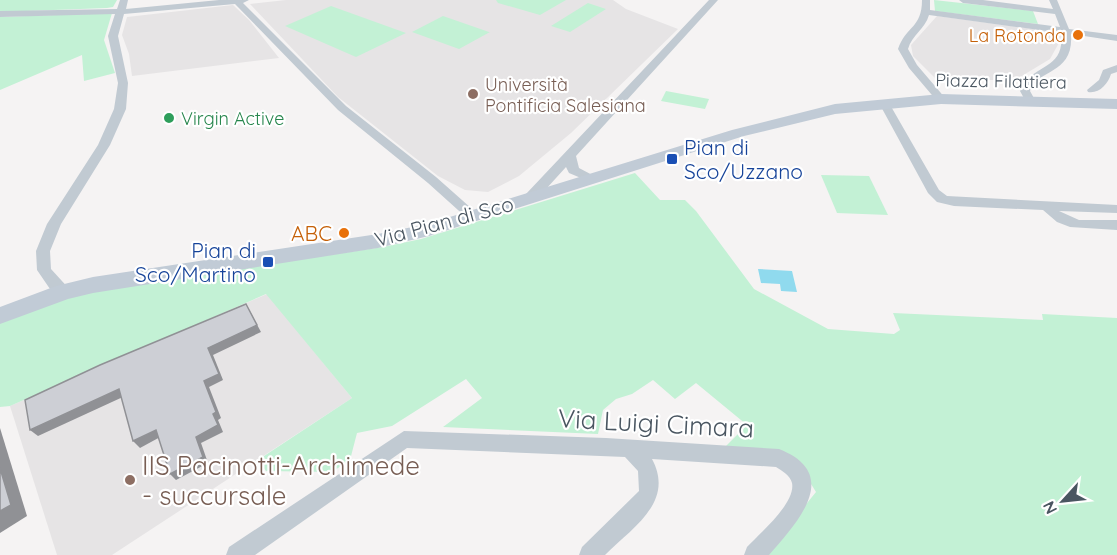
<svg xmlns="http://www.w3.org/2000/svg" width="1117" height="555" viewBox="0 0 1117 555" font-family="Quicksand,sans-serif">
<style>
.education{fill:#e6e4e5}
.green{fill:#c3f1d5}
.water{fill:#90daee}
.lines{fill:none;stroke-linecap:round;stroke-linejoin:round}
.street{fill:#c1cad2;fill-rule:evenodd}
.secondary{fill:#c1cbd6;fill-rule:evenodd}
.shaded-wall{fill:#909195}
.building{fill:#cdcfd5;stroke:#909195;stroke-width:1.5}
.food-dot{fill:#e8710a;stroke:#fff;stroke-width:2}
.education-dot{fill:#8d6e63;stroke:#fff;stroke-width:2}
.leisure-dot{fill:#2e9e5b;stroke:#fff;stroke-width:2}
.transit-dot{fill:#1a4fb4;stroke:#fff;stroke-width:2}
.labels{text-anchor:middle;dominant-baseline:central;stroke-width:4.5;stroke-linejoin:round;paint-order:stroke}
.far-food-label{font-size:18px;fill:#c56008;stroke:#fff;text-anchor:end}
.far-street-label{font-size:18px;fill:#4a5661;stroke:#fff}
.far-education-label{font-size:18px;fill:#785e54;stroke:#fff;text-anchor:start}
.far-leisure-label{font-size:18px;fill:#27864d;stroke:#fff;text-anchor:start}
.transit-label{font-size:21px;fill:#164399;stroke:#fff;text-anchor:start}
.street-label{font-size:21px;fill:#4a5661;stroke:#fff}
.food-label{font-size:21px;fill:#c56008;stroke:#fff;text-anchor:end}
.near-street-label{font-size:26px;fill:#4a5661;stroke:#fff}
.near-education-label{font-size:26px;fill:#785e54;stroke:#fff;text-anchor:start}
</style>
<rect width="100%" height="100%" fill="#f5f3f3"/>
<g class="education">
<polygon points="286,0 613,0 626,9 678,29 571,133 519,176 488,192 465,190 438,176 338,97 250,4"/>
<polygon points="233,5 249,20 279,58 132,76 129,54 122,35 127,17"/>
<polygon points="937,16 1056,32 1061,34 1060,41 1050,59 1015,80 937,80 913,56 911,45"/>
<polygon points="267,294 352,398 112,555 57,555 10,406"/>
</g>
<g class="green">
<polygon points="0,0 117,0 113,7 107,8 0,12"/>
<polygon points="496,0 566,0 540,15 498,3"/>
<polygon points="934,0 1033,11 1038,24 935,11"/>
<polygon points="588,3 606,9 570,32 551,26"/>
<polygon points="331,6 406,33 356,57 285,26"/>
<polygon points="112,13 104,40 115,73 84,81 82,55 0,90 0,17"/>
<polygon points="443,16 489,32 490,32 459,49 412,32"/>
<polygon points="666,91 709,99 705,109 661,101"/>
<polygon points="635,173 660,200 685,200 696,211 754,289 828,329 894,334 900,330 893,313 1043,320 1042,314 1117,318 1117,555 765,555 816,492 800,466 725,447 747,425 696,383 675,399 653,380 632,394 616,399 603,410 598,434 443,427 482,398 466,379 392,426 357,433 350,460 332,472 266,471 258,460 352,398 266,294 10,406 0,407 0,323 40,306 106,288 383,247 421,239"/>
<polygon points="821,175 869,176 888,215 837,213"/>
</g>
<polygon class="water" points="758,269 792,271 797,292 781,291 780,284 761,283"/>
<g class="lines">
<g class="street">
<polygon points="120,0 128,0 126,9 219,0 249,0 243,3 346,106 436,177 480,216 473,220 468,219 428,183 338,110 235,4 124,14 118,36 128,83 126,109 110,145 61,224 50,251 51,269 72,292 69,296 59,296 50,289 37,270 36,251 47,224 98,145 114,109 118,83 108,36 115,14 0,17 0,11 117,9"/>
<polygon points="709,0 718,0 576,156 579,168 598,178 596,181 588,181 569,173 566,167 536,200 526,200 524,197 526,194"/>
<path d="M922,0H930V10L1060,27L1055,14L963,3L959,0H983L1053,9L1049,0H1057L1069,29L1117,35V41L1071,34C1074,75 1038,68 1030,91L1035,100L1030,103L1026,102L1020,91L1022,85C1038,64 1065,68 1061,33L929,15C925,29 912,35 908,49L917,65L946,99L941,102L937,101L909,68L898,49C906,26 922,28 922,0Z"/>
<path d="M1117,65V72L1111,74C1108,84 1099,94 1088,92L1087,90L1099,80L1103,70Z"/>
<polygon points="884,100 889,103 939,190 947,196 1117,205 1117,213 1059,211 1079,220 1117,220 1117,230 1070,227 1057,222 1043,210 954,206 937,202 928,193 879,103"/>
<path d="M404,431L606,438L779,449C843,474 797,523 769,555H744L747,547C760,533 796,503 792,483C790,475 782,471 776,467L652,459C675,502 633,527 605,555H579L582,547L639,491L638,471L625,457L407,448L255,555H226L229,547Z"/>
</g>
<polygon class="secondary" points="941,94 1117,99 1117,109 941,104 835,114 744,136 429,236 378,248 93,293 68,299 0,324 0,307 56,286 93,277 378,234 427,224 732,130 835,104"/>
</g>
<g class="shaded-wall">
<polygon points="246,304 261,332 213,355 223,380 209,387 221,418 218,420 223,432 201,443 208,463 176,480 170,474 196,437 213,414 204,381 208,348"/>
<polygon points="119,389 125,396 38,436 30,430"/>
<polygon points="0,428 27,516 0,533"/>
<polygon points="156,430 162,436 140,448 133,441"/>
</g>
<g class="building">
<polygon points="246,304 257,325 208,348 219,374 204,381 216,412 213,414 218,425 196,437 203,457 170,474 156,430 133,441 119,389 30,430 25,400 100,365"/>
<polygon points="0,468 11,505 0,511"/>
</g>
<g class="food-dot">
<circle cx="1078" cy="35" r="6"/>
<circle cx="344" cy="233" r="6"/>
</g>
<g class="education-dot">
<circle cx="473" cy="94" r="6"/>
<circle cx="130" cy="480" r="6"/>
</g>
<circle class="leisure-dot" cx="169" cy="118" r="6"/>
<g class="transit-dot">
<rect x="666" y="153" width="12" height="12" rx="3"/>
<rect x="262" y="256" width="12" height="12" rx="3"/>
</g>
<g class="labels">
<g class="far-food-label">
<text x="1066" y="35">La Rotonda</text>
</g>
<g class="far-street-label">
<text transform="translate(1001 81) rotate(1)">Piazza Filattiera</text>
</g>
<g class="far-education-label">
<text x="485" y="84">Università<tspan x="485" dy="21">Pontificia Salesiana</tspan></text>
</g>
<g class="far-leisure-label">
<text x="181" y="118">Virgin Active</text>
</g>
<g class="transit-label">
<text x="684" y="147">Pian di<tspan x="684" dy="24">Sco/Uzzano</tspan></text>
<text x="256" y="250" text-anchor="end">Pian di<tspan x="256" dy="24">Sco/Martino</tspan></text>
</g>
<g class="street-label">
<text transform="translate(444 221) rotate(-15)">Via Pian di Sco</text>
</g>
<g class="food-label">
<text x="332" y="233">ABC</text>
</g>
<g class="near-street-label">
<text transform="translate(656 423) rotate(3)">Via Luigi Cimara</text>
</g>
<g class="near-education-label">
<text x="142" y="465">IIS Pacinotti-Archimede<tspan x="142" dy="30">- succursale</tspan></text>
</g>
</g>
<g transform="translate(1063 501) rotate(243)" stroke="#ffffff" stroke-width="4.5" paint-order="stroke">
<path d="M0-4.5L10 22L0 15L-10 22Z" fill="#4a5661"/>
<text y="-9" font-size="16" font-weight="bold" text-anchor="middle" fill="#4a5661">N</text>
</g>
</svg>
